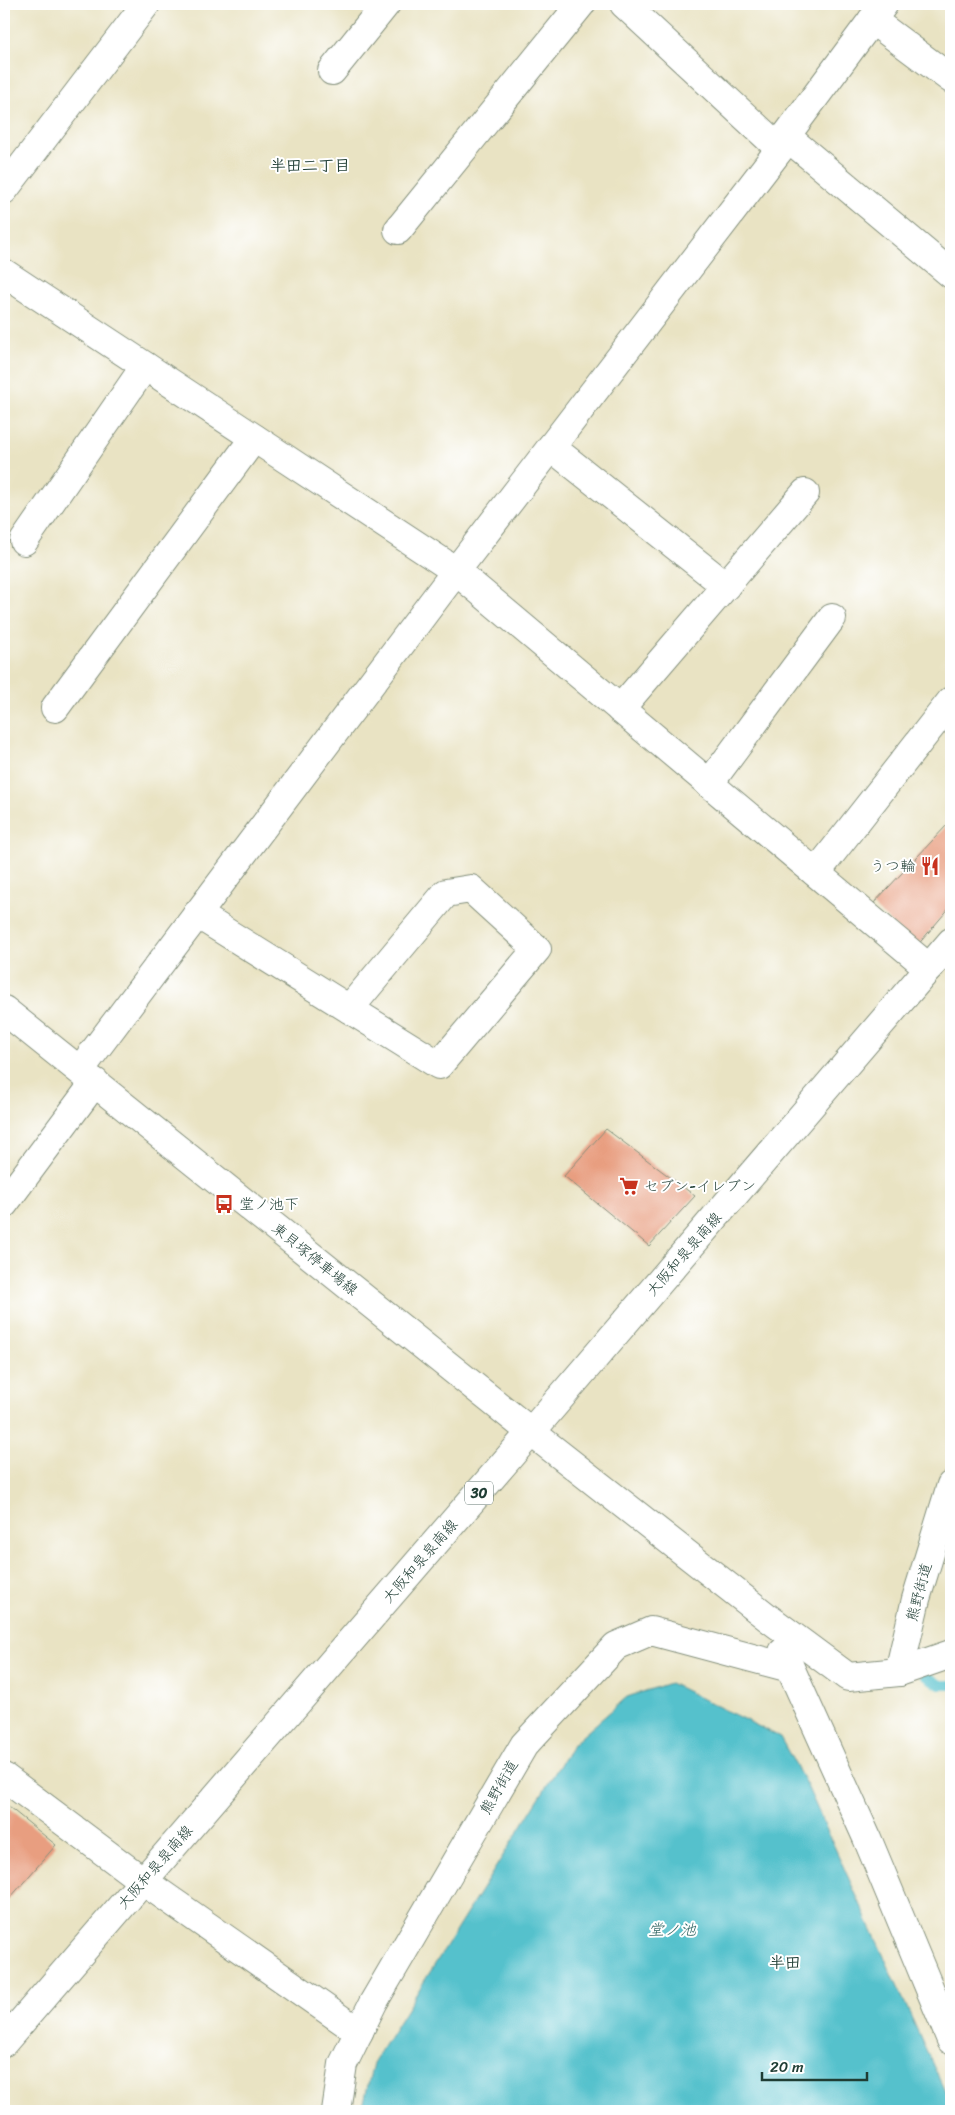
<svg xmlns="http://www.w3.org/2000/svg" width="955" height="2115" viewBox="0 0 955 2115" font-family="Sriracha,'Klee One',sans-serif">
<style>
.water{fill:#54c1cc;stroke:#3a7f80}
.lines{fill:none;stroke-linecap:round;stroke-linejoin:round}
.stream{stroke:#54c1cc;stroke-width:10}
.building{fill:#e89e80}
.minor-casing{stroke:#84907c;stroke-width:30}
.major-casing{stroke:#84907c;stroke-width:30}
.minor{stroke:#fff;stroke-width:28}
.major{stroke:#fff;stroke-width:28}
.labels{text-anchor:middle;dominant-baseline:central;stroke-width:4;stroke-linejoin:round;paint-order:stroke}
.shield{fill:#fff;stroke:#627771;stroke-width:1}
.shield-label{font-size:14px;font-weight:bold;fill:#1f3d34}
.poi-label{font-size:15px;fill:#1f3d34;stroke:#fff;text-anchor:start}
.street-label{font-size:15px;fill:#1f3d34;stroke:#fff}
.neighbourhood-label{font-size:16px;font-weight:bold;fill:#1f3d34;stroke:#fff}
.water-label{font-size:16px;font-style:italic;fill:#2f6562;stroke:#fff}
</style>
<rect width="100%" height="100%" fill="#fff"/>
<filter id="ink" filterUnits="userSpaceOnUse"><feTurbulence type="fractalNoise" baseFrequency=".02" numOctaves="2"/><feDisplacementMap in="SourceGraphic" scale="10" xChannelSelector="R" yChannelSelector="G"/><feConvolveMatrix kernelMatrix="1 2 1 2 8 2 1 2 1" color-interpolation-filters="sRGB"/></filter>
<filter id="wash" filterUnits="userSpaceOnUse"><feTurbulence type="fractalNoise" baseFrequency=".0096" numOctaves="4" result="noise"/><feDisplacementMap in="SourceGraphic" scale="20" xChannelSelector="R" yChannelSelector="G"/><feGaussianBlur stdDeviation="1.12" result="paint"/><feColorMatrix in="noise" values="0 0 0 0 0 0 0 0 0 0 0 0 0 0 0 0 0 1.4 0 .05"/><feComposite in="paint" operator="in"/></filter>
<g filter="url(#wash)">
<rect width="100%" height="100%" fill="#e9e3c3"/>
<polygon class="water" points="670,1683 780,1737 807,1786 951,2105 951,2111 362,2111 373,2063 573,1744 627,1697"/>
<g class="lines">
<polyline class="stream" points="925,1675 940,1685 951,1685"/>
</g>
<g id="blocks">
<g class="building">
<polygon points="947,825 951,828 951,906 916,947 872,905"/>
<polygon points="606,1129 695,1196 649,1246 564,1176"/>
<polygon points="4,1803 56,1845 4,1905"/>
</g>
</g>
</g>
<g filter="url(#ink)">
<use href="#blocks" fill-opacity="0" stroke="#84907c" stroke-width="1"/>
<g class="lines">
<g class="minor-casing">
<g id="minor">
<polyline points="624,4 780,149"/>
<polyline points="872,20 951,79"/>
<polyline points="332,71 386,4"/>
<polyline points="786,136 951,274"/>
<polyline points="4,190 146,4"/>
<polyline points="398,230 581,4"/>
<polyline points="4,273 456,571 929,968"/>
<polyline points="551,447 726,586"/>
<polyline points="24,541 145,366"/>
<polyline points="55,708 254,438"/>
<polyline points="620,709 805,493"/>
<polyline points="709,784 832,618"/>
<polyline points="816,873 951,701"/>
<polyline points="197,914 439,1065 537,949 471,889 446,893 349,1009"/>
<polyline points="80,1070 456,571 780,149 786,136 884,4"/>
<polyline points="4,1204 95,1082"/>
<polyline points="531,1432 767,1617 848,1677 899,1672 951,1654"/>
<polyline points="783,1652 867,1838 951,2040"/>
<polyline points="899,1672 916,1599 951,1485"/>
<polyline points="4,1777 143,1881 359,2032"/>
<polyline points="336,2111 343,2064 373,2003 524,1745 616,1646 651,1631 790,1668"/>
</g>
</g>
<g class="major-casing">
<g id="major">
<polyline points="4,1010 531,1432"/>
<polyline points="4,2042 531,1432 951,942"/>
</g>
</g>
<use href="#minor" class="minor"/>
<use href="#major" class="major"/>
</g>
</g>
<defs>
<g id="restaurant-bare" transform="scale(1.5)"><path d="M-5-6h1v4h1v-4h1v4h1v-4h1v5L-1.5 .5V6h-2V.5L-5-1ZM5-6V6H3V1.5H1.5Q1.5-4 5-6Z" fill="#c8321e" stroke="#fff" stroke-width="2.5" paint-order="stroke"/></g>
<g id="supermarket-bare" transform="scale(1.5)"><path d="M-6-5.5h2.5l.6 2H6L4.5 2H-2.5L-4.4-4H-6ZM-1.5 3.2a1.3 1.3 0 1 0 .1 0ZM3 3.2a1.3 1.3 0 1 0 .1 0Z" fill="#c8321e" stroke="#fff" stroke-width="2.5" paint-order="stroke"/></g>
<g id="bus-bare" transform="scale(1.5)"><path d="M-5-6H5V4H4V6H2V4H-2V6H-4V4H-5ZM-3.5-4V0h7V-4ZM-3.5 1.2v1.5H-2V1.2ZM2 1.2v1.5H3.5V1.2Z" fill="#c8321e" stroke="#fff" stroke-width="2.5" paint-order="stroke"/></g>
</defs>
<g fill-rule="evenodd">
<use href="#restaurant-bare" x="930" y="866"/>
<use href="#supermarket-bare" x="629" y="1186"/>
<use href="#bus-bare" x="224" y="1204"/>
</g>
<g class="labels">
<rect class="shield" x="465" y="1481.5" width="28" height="23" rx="4"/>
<g class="shield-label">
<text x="479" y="1493">30</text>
</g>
<g class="poi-label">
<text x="915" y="866" text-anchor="end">うつ輪</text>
<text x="644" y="1186">セブン-イレブン</text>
<text x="239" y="1204">堂ノ池下</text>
</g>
<g class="street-label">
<text transform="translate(684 1254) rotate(-49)">大阪和泉泉南線</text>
<text transform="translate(315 1259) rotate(39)">東貝塚停車場線</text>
<text transform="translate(420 1561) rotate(-49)">大阪和泉泉南線</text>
<text transform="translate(919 1592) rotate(-75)">熊野街道</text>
<text transform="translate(499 1787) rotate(-60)">熊野街道</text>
<text transform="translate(155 1867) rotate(-49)">大阪和泉泉南線</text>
</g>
<g class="neighbourhood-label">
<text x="310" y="165">半田二丁目</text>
<text x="785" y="1962">半田</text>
</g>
<g class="water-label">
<text x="672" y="1929">堂ノ池</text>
</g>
</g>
<rect width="955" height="2115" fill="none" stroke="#fff" stroke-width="20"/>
<path d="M762 2072v8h105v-8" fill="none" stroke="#1f3d34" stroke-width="2.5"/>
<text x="770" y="2072" font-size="15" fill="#1f3d34" stroke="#ffffff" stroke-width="4" paint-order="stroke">20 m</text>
</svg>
